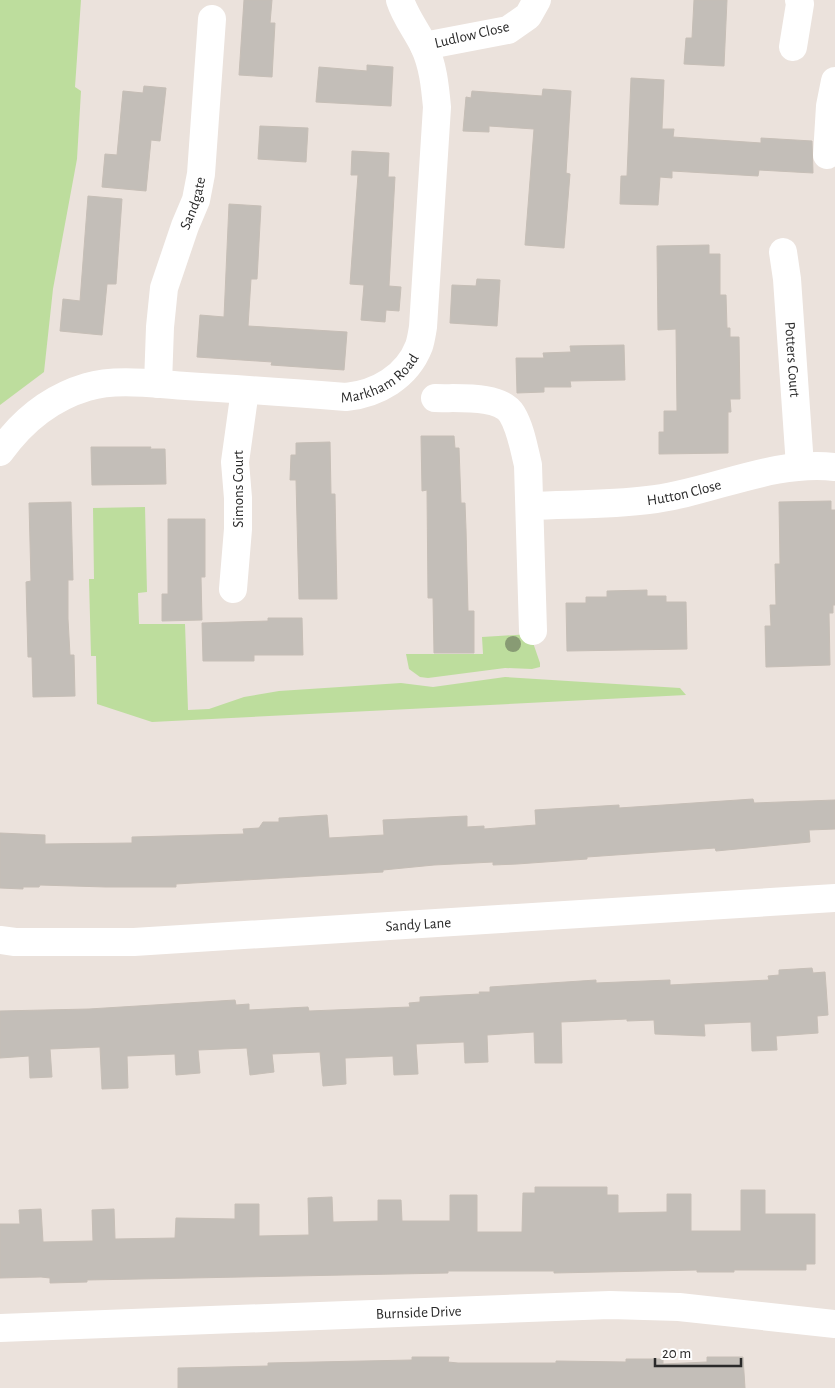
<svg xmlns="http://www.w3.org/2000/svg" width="835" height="1388" viewBox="0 0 835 1388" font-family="'Alegreya Sans',sans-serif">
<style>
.green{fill:#bddd9d}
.building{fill:#c3beb8;stroke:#c6beb6}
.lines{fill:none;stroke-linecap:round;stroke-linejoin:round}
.minor{stroke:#fff;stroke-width:28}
.tree{fill:#889b74}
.labels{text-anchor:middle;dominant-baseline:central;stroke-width:4.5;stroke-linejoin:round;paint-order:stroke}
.street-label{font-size:15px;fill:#2a2a2a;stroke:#fff}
</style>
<rect width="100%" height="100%" fill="#ebe2dc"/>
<g class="green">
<polygon points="0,0 81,0 75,87 81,91 77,159 53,289 44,372 0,405"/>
<polygon points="145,507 147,592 138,593 139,624 185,624 188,710 209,709 244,697 279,691 401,683 433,687 505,677 680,688 686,695 152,722 97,704 96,656 91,656 89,579 94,579 93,508"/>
<polygon points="530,634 540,663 540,667 532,669 505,668 428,678 420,677 409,669 406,654 483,654 482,637"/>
</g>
<g class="building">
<polygon points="244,0 272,0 270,23 275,23 272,77 239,75"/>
<polygon points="694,0 727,0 724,66 684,64 686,38 692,38"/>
<polygon points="367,65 393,67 391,106 316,102 319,67 367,71"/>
<polygon points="631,78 664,80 662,129 674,129 673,137 761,143 761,138 812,141 813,173 759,170 758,176 672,171 672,178 660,177 658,205 620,204 621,176 627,176"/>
<polygon points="144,86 166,88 160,141 151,140 146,191 102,187 105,154 117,155 123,91 143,93"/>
<polygon points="543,89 571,91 566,173 570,174 564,248 525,245 534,129 489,126 489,132 463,131 466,97 471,98 472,91 542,96"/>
<polygon points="260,126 308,128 306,162 258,159"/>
<polygon points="352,151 389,153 388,177 395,177 389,286 401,287 399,311 386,310 385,322 361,320 364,285 350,284 358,175 351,175"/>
<polygon points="88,196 122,199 116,284 107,284 102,335 60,331 63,299 80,301"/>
<polygon points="229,204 261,206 257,279 251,279 248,326 347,332 344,370 271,365 272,362 197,357 200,315 224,317"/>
<polygon points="709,245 709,254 720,254 720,295 726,295 727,328 730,328 730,337 739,337 740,399 730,399 731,412 728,412 728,453 659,454 659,432 664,432 664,411 677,411 676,329 658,330 657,246"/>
<polygon points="477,279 500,280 497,326 450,323 452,285 476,286"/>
<polygon points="624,345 625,380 570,381 571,387 544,387 544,392 517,393 516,358 544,358 543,353 571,352 570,346"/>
<polygon points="421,436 454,436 455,448 459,448 461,503 465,503 466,529 468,611 474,611 474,653 434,653 433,598 428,598 427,490 422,491"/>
<polygon points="330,442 331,494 335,494 337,599 299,599 296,480 290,480 291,455 296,455 296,443"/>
<polygon points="91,447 151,447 150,449 165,449 166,484 92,485"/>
<polygon points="831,501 831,510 835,510 835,605 833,605 833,613 829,613 830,665 766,667 765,626 771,626 770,605 776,605 775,564 780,564 779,502"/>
<polygon points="71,502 73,580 68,580 68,619 70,655 74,655 75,696 33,697 32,657 28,657 26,582 31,581 29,503"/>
<polygon points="168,519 205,519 205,577 201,577 202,620 162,621 162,594 168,594"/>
<polygon points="647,590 647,596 666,596 666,602 686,602 687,649 567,651 566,603 586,603 586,597 607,597 607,591"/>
<polygon points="268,618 302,618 303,655 254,655 254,661 203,661 202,623 268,621"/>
<polygon points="753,799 754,803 835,800 835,829 809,830 810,842 716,851 715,848 587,857 587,859 517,864 493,865 493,862 434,865 383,870 383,872 176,884 176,887 106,887 40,885 39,887 23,887 23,889 0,888 0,833 45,835 45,844 132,843 132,837 244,834 243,829 259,828 263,822 279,822 279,818 327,815 329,838 384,835 383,820 467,816 467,827 484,826 484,829 536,825 535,810 619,805 619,808"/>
<polygon points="812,968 813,973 825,972 828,1015 817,1016 818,1033 776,1036 777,1050 752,1051 751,1022 704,1024 705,1036 655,1034 654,1020 627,1021 627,1019 561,1022 562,1063 535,1063 534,1032 487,1035 488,1062 465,1063 464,1042 416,1044 418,1074 394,1075 393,1056 345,1058 346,1084 323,1086 320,1052 272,1054 274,1072 250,1075 247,1048 198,1050 200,1073 176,1075 175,1054 127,1056 128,1088 102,1089 100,1047 50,1049 52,1077 30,1078 29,1056 0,1058 0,1011 89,1009 235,1000 236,1005 249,1004 249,1010 308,1007 309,1011 410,1007 409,1003 420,1002 420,997 480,994 479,992 490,992 490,987 596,980 596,983 670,980 670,985 769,980 768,976 779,975 779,970"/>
<polygon points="535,1187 607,1187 607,1195 618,1195 618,1213 667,1212 667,1194 691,1194 691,1231 741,1231 741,1190 765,1190 765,1214 815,1214 815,1264 806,1264 806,1270 734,1270 734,1272 697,1272 697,1270 554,1273 554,1271 448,1271 448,1273 87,1280 87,1282 50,1283 50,1278 41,1277 0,1278 0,1224 20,1224 19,1210 41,1209 43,1242 93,1241 92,1210 114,1209 115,1239 175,1238 176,1218 235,1219 235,1204 259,1204 259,1236 309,1235 308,1198 332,1197 333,1222 378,1221 378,1200 401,1200 402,1221 450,1221 450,1195 477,1195 477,1232 522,1232 523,1193 535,1193"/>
<polygon points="412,1357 449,1357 448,1362 458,1363 556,1363 556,1361 626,1362 626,1359 663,1359 663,1364 707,1362 707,1357 743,1357 745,1388 178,1388 178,1368 268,1366 268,1363 412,1360"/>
</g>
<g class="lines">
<g class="minor">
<polyline points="424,46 508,30 528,16 537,0"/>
<polyline points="793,47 800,4 799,0"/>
<polyline points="827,155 830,106 835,81"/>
<path id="s1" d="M783,252L787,279L800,466"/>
<path id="s2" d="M158,384L160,327L164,288L185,226L196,200L201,174L212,19"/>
<path d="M435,398C456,399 500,394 512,414C521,429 524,449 528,465L533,631"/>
<path id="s3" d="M0,452C22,421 50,398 87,387C116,378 155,384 186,386C239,389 293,393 346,397C377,394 407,377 419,346C421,340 422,333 423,327L437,107C435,86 433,65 424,46C416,30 405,16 400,0"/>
<path id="s4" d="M530,506C569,504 609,505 648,500C711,493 770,460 835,467"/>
<polyline points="233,589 238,529 238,498 235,462 245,390"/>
<path id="s5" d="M0,940L15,942H134L835,898"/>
<path id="s6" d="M0,1328L610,1305L679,1307L835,1324"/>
</g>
</g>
<circle class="tree" cx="513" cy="644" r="8"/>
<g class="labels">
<g class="street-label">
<text transform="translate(472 35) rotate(-13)">Ludlow Close</text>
<text stroke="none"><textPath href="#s2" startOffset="186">Sandgate</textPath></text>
<text stroke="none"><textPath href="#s1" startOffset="108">Potters Court</textPath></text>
<text stroke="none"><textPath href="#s3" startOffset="410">Markham Road</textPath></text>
<text transform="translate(238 489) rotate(-90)">Simons Court</text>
<text stroke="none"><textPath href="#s4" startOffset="155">Hutton Close</textPath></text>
<text stroke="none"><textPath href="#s5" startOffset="419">Sandy Lane</textPath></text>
<text stroke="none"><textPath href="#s6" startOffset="419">Burnside Drive</textPath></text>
</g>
</g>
<path d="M655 1358v8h86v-8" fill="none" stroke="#2a2a2a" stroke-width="2.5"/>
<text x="662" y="1358" font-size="15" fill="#2a2a2a" stroke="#ffffff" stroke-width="4" paint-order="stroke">20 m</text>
</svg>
